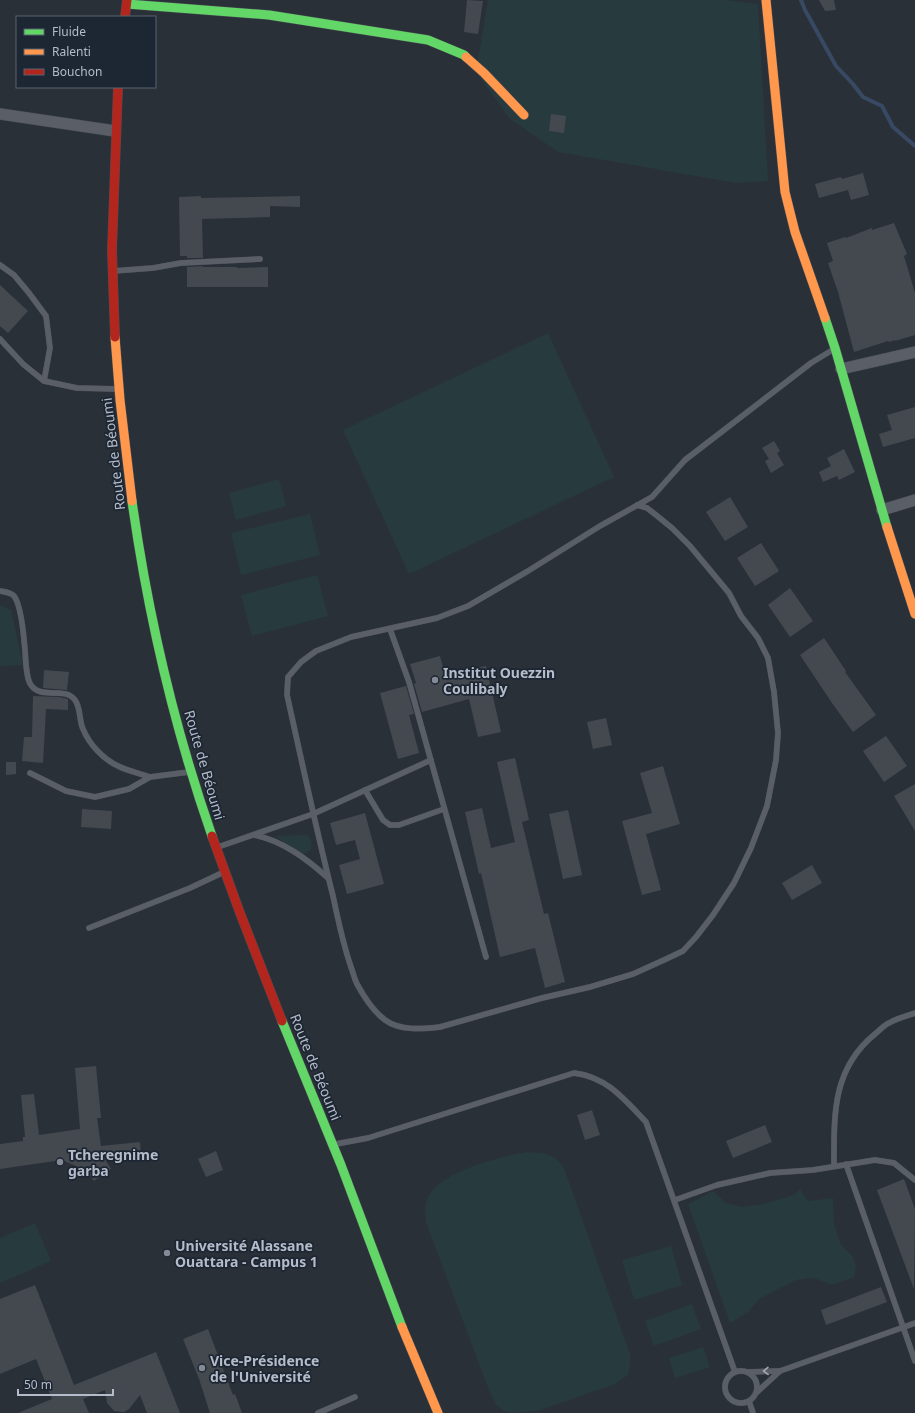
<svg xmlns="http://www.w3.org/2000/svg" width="915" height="1413" viewBox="0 0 915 1413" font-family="'Noto Sans',sans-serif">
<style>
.green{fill:#273a3e}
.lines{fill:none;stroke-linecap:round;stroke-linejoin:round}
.stream{stroke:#384963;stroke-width:4}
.building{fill:#444950}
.lane-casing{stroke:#484c53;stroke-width:6}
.street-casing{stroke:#484c53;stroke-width:12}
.fast-casing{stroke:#484c53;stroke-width:10}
.slow-casing{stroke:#484c53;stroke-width:10}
.jam-casing{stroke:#484c53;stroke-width:10}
.lane{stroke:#5a5e66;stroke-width:5.5}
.street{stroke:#5a5e66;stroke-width:11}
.fast{stroke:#63d668;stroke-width:9}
.slow{stroke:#ff974d;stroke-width:9}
.jam{stroke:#b3261e;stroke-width:9}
.oneway{stroke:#a2a9b5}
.poi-dot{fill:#848b96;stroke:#1d2633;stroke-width:1.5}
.labels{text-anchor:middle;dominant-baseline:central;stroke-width:3.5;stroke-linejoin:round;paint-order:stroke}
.street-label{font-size:14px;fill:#b4bcc9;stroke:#1d2633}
.poi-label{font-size:14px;font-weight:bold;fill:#b4bcc9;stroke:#1d2633;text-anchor:start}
</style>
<rect width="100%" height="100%" fill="#2a3038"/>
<g class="green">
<polygon points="488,0 724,0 758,4 768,181 736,183 558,152 509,118 476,72"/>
<polygon points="548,333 614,477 409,574 343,430"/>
<polygon points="279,479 286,506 236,520 229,493"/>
<polygon points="310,514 320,555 241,575 231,533"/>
<polygon points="317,575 328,616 252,636 241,595"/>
<polygon points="0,605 11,610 23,665 0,666"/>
<path d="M307,835L310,838C314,846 311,853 302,854L275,836Z"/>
<path d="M528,1152C546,1154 554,1152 564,1168L630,1354V1363L628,1375L615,1384L541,1410L511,1413L503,1410L496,1405L489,1390L426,1222C425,1214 424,1205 428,1197C441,1171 501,1156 528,1152Z"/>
<polygon points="800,1189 808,1201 833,1198 834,1224 841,1245 853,1257 856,1265 854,1277 832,1285 814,1278 796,1280 759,1299 748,1312 730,1323 688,1204 713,1191 726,1203 742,1207 764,1204 794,1195"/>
<polygon points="35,1223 51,1261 0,1283 0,1238"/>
<polygon points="671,1246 682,1285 634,1300 622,1260"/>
<polygon points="692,1304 701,1329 654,1346 645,1321"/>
<polygon points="703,1347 710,1367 675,1378 669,1358"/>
</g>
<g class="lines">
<polyline class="stream" points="801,0 805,10 836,66 853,84 863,97 882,106 893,127 915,146"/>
</g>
<g class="building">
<polygon points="467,0 483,1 478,34 464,32"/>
<polygon points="819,0 834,0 836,10 825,11"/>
<polygon points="551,114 566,116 564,133 549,131"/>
<polygon points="863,173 869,195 851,200 848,190 819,198 815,184 841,177 842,179"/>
<polygon points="201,196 201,198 300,196 300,207 270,206 270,217 202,219 203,258 187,258 187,256 180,256 179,197"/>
<polygon points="894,223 907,254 904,256 915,293 915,335 895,341 895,340 889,342 888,341 854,352 838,292 828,263 833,261 827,243 845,237 846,238 872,228 872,230"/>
<polygon points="203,266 203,267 237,267 237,268 268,267 268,287 187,287 187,267"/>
<polygon points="0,285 28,311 8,333 0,326"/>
<polygon points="915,407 915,438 883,447 879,434 892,430 887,415"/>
<polygon points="774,441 780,451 777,453 784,465 771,473 765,461 769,459 762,448"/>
<polygon points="844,449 855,472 839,480 837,476 823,482 819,472 831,466 827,458"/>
<polygon points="730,497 748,527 725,541 706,512"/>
<polygon points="761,543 779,571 755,586 737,558"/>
<polygon points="790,588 813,621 790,637 768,605"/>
<polygon points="824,638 846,671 845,672 876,715 853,732 832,703 800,655"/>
<polygon points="440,656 445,675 486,666 501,732 478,737 469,699 422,712 414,684 416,683 410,664"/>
<polygon points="44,670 69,672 67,690 43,688"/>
<polygon points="406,686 414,714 409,715 419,753 398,759 380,693"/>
<polygon points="33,696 59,697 68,699 68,710 46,709 43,763 22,761 24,737 32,737"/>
<polygon points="606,718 612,745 593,749 587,722"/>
<polygon points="886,736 907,766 884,782 863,751"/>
<polygon points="515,758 529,820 522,822 544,914 548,913 565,982 545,988 535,948 500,957 481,873 479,874 465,812 482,808 491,848 515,842 497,762"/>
<polygon points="6,762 16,762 16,774 6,775"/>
<polygon points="663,766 680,824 646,834 661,890 642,895 622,821 652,813 640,773"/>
<polygon points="915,784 915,831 894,796"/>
<polygon points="82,809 112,811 111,829 81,827"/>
<polygon points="568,810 582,875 563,879 549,814"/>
<polygon points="365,813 384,884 347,894 339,865 360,859 355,840 336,845 330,823"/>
<polygon points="812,865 822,883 792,900 782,883"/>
<polygon points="96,1066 101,1118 97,1118 101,1146 140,1142 141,1155 105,1159 111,1169 94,1181 85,1170 62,1160 0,1169 0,1144 23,1141 23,1137 25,1137 21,1095 34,1094 39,1135 80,1129 75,1068"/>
<polygon points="592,1110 600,1135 585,1140 577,1115"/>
<polygon points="765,1125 772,1142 733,1158 726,1141"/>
<polygon points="216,1151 223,1170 206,1177 198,1159"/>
<polygon points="904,1179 915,1209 914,1289 877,1190"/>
<polygon points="35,1285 74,1385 156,1352 180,1413 147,1413 140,1395 129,1409 124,1412 114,1411 107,1403 105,1390 83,1399 89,1413 18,1413 52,1399 36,1359 0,1374 0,1299"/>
<polygon points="881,1287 887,1302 826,1325 821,1310"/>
<polygon points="208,1329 233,1395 235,1394 242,1413 210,1413 199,1379 183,1339"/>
</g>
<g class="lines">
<g class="lane-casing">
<g id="lane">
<polyline points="0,265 14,275 29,293 46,316 50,348 44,381"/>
<polyline points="113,271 153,268 181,263 260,259"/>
<polyline points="0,339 23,364 44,381 77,388 116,389"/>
<path d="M637,505L647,508L656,515L672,528L690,546L729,593L741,616L758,638L768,658L774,692L778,733L776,760L767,806L751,848L734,883L713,915L696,937L683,951L664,960L633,974L590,987L542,998L440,1027C422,1029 400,1031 385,1020C373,1011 364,997 357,984C354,978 353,972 351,967C343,944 338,920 333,896C316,829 302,762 287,695L288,677L301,662L316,651L351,637L437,618L468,606L528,571L600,526L652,497L685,460L811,363L834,349"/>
<path d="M0,591C5,592 10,592 14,596C23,607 25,650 26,665C27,671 27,680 31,685C41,700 65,686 75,700C81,708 79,721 83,729C89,744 103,759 118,766C128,771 139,773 150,777"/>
<polyline points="390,629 409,682 486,957"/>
<polyline points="30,773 66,791 95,797 129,789 150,777 189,772"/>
<polyline points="365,790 383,820 390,825 399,825 444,809"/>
<path d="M254,835C283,841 307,859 328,878"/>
<polyline points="218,847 313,814 431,760"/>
<polyline points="89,928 190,888 224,872"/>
<path d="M336,1144L368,1138L574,1073C607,1077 624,1099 646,1122L735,1372"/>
<polyline points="846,1164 915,1361"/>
<path d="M834,1165C834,1115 832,1069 875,1034C880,1030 884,1025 889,1023C897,1018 907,1016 915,1013"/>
<polyline points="675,1200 717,1185 770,1173 813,1170 875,1160 894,1163 915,1180"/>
<circle cx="741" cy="1387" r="16"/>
<polyline points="780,1371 915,1323"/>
<polyline points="748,1372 780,1371 756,1393"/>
<polyline points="749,1401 753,1413"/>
<polyline points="318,1413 355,1397"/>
</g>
</g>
<g class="street-casing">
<g id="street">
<polyline points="0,114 115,131"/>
<polyline points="841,369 915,352"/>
<polyline points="882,510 915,500"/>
</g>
</g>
<g class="fast-casing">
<g id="fast">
<polyline points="127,4 269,15 428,40 464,55 466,57"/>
<polyline points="825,318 835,348 887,527"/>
<path d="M132,501C148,615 174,727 212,836"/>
<polyline points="282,1021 341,1165 402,1327"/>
</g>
</g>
<g class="slow-casing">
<g id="slow">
<polyline points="766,0 785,192 795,232 825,318"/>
<polyline points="466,57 484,73 524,115"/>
<polyline points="115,337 120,400 132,501"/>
<polyline points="887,527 915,614"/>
<polyline points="402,1327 438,1413"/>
</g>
</g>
<g class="jam-casing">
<g id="jam">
<polyline points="125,17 127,0"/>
<polyline points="115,337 112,250 118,87"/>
<polyline points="212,836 240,913 282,1021"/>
</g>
</g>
<use href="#lane" class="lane"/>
<use href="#street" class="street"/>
<use href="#fast" class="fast"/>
<use href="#slow" class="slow"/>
<use href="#jam" class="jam"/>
</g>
<defs><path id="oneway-chevron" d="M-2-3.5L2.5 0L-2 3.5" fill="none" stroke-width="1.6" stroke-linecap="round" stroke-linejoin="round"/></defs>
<use class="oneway" href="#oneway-chevron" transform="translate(766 1371) rotate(179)"/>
<g class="poi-dot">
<circle cx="435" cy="680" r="4"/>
<circle cx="60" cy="1162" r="4"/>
<circle cx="167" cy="1253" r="4"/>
<circle cx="202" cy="1368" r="4"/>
</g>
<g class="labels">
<g class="street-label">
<text transform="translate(113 454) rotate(-97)">Route de Béoumi</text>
<text transform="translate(205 765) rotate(74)">Route de Béoumi</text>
<text transform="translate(316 1067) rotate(68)">Route de Béoumi</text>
</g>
<g class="poi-label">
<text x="443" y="672">Institut Ouezzin<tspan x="443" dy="16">Coulibaly</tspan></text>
<text x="68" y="1154">Tcheregnime<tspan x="68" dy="16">garba</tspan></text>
<text x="175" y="1245">Université Alassane<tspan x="175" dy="16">Ouattara - Campus 1</tspan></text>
<text x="210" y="1360">Vice-Présidence<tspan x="210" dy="16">de l'Université</tspan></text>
</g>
</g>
<rect x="16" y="16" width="140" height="72" fill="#1d2633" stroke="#59626f"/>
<rect x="24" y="29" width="20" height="6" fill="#63d668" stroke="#59626f"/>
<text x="52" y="36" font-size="12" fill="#b4bcc9">Fluide</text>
<rect x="24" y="49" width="20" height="6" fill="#ff974d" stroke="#59626f"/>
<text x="52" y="56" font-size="12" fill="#b4bcc9">Ralenti</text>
<rect x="24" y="69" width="20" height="6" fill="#b3261e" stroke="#59626f"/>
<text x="52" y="76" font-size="12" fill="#b4bcc9">Bouchon</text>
<path d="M18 1389v6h95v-6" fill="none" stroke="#b4bcc9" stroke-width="2"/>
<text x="24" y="1389" font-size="12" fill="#b4bcc9" stroke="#1d2633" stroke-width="3" paint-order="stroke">50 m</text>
</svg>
